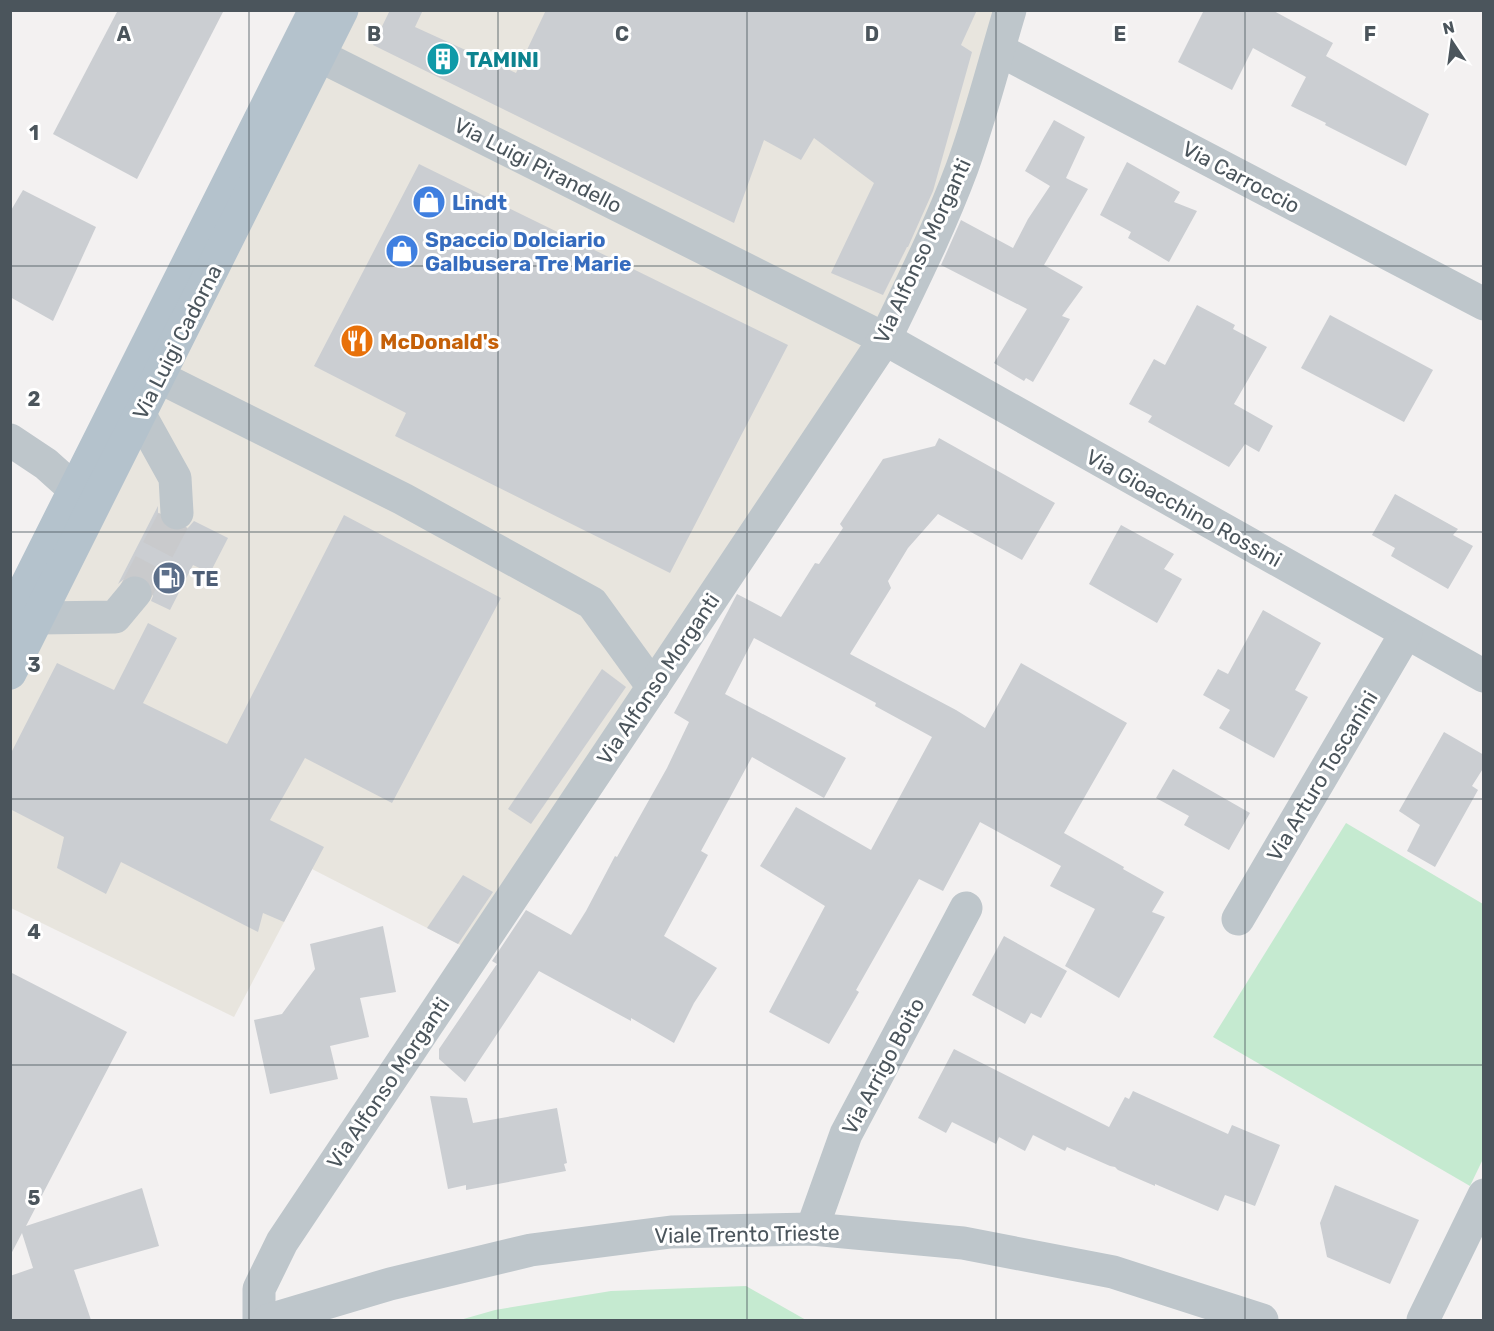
<svg xmlns="http://www.w3.org/2000/svg" width="1494" height="1331" viewBox="0 0 1494 1331" font-family="Rubik,sans-serif">
<style>
.commercial{fill:#e8e5de}
.green{fill:#c5ead0}
.building{fill:#cbced2}
.lines{fill:none;stroke-linecap:round;stroke-linejoin:round}
.minor-tunnel{stroke:#c9cacc;stroke-width:33;stroke-dasharray:33 16;stroke-linecap:butt}
.minor{stroke:#bec6cb;stroke-width:33}
.major{stroke:#b4c2cc;stroke-width:33}
.grid{fill:none;stroke:#4b555c;stroke-width:1.5;stroke-opacity:0.55}
.labels{text-anchor:middle;dominant-baseline:central;stroke-width:6;stroke-linejoin:round;paint-order:stroke}
.culture-label{font-size:21px;font-weight:bold;fill:#0d838f;stroke:#fff;text-anchor:start}
.street-label{font-size:21px;fill:#4b555c;stroke:#fff}
.shop-label{font-size:21px;font-weight:bold;fill:#366cbe;stroke:#fff;text-anchor:start}
.food-label{font-size:21px;font-weight:bold;fill:#c56008;stroke:#fff;text-anchor:start}
.service-label{font-size:21px;font-weight:bold;fill:#4e5e75;stroke:#fff;text-anchor:start}
.grid-label{font-size:20px;text-anchor:middle;font-weight:bold;fill:#4b555c;stroke:#fff;stroke-width:6;stroke-linejoin:round;paint-order:stroke}
</style>
<rect width="100%" height="100%" fill="#f3f1f1"/>
<polygon class="commercial" points="347,11 1003,11 890,321 472,951 312,869 234,1017 11,908 10,689"/>
<g class="green">
<polygon points="1346,823 1483,904 1483,1159 1470,1186 1213,1037"/>
<polygon points="746,1286 806,1320 460,1320 495,1310 611,1291"/>
</g>
<g class="building">
<polygon points="118,10 224,10 137,179 53,134"/>
<polygon points="390,10 423,10 415,27 516,73 546,10 977,10 961,45 972,52 933,191 908,247 907,247 883,295 831,273 874,183 814,138 801,160 764,140 734,223 373,45"/>
<polygon points="1204,10 1272,10 1333,43 1326,56 1429,114 1406,166 1325,125 1326,123 1291,106 1306,77 1253,48 1232,90 1178,62"/>
<polygon points="1054,120 1085,137 1066,178 1088,189 1044,265 1083,287 1062,316 1070,319 1033,382 1026,378 1024,381 994,363 1027,309 941,265 961,220 1013,248 1028,219 1050,186 1025,171"/>
<polygon points="1127,162 1180,192 1174,202 1197,211 1169,262 1128,238 1131,232 1100,215"/>
<polygon points="419,164 788,345 670,573 395,436 406,413 314,366"/>
<polygon points="23,190 96,227 53,321 10,297 10,212"/>
<polygon points="1197,305 1235,325 1233,329 1267,347 1234,404 1273,426 1259,452 1245,444 1229,467 1148,422 1152,416 1129,404 1154,359 1165,365"/>
<polygon points="1330,315 1433,370 1404,422 1301,368"/>
<polygon points="939,438 1055,503 1022,560 938,514 908,548 888,581 891,588 850,654 956,710 985,728 1021,663 1127,723 1064,833 1124,867 1123,869 1164,892 1152,912 1165,917 1119,998 1065,966 1095,909 1050,886 1061,866 980,822 943,891 919,879 856,990 859,992 829,1044 769,1012 825,906 760,866 796,807 871,850 932,737 875,706 876,703 754,638 725,694 846,758 824,798 752,757 701,851 708,855 664,936 717,968 694,1003 674,1043 631,1018 631,1021 539,971 465,1082 439,1059 439,1049 497,964 492,961 526,910 571,935 586,911 615,856 617,857 667,768 689,722 674,713 737,594 781,617 815,563 819,564 843,528 840,524 883,459 935,446"/>
<polygon points="1395,494 1458,529 1453,535 1473,546 1448,589 1391,556 1395,548 1372,535"/>
<polygon points="158,506 158,515 161,523 169,530 179,532 187,529 194,521 228,538 210,573 193,565 170,610 151,601 153,596 153,587 147,578 139,575 129,575 118,584"/>
<polygon points="344,515 501,598 392,803 305,758 270,820 324,847 284,922 263,913 258,932 121,862 106,894 57,868 64,837 10,809 10,755 57,663 114,690 148,623 177,638 143,703 227,744"/>
<polygon points="1121,525 1174,554 1164,569 1182,579 1157,623 1089,584"/>
<polygon points="1263,610 1321,643 1295,690 1308,697 1274,758 1219,728 1230,710 1203,695 1218,669 1228,674"/>
<polygon points="602,669 626,687 531,824 508,809"/>
<polygon points="1444,732 1484,755 1484,767 1472,786 1478,790 1435,867 1407,851 1420,825 1399,811"/>
<polygon points="1173,769 1250,813 1229,850 1184,825 1189,816 1156,798"/>
<polygon points="463,875 493,892 458,944 427,928"/>
<polygon points="383,926 396,992 360,998 369,1037 330,1046 338,1079 270,1094 254,1020 282,1014 315,969 310,944"/>
<polygon points="1004,936 1067,971 1041,1018 1031,1013 1025,1024 972,995"/>
<polygon points="10,972 127,1032 26,1226 142,1188 159,1246 74,1270 91,1320 10,1320 10,1276 33,1268 22,1233 10,1256"/>
<polygon points="954,1049 1109,1127 1125,1097 1129,1099 1133,1091 1228,1134 1232,1125 1280,1145 1255,1206 1225,1195 1218,1211 1155,1184 1155,1186 1118,1170 1115,1167 1110,1166 1067,1147 1065,1151 1033,1135 1025,1151 999,1137 996,1144 952,1122 946,1133 918,1118"/>
<polygon points="430,1096 467,1098 473,1123 557,1108 567,1163 564,1164 566,1171 466,1190 466,1185 448,1189"/>
<polygon points="1335,1185 1419,1220 1390,1284 1327,1257 1320,1223"/>
</g>
<g class="lines">
<polyline class="minor-tunnel" points="135,593 177,513"/>
<g class="minor">
<polyline points="999,50 1484,304"/>
<polyline points="320,56 885,339 1484,676"/>
<polyline points="159,377 403,499 592,603 653,687"/>
<polyline points="140,415 175,478 177,513"/>
<polyline points="10,440 46,464 75,490"/>
<polyline points="38,618 115,617 135,593"/>
<polyline points="1238,919 1406,633"/>
<polyline points="812,1229 846,1134 966,908"/>
<path d="M259,1320V1289L282,1242L885,339C912,283 940,227 962,168C981,116 994,63 1010,10"/>
<polyline points="269,1320 390,1284 531,1250 671,1232 812,1229 963,1243 1113,1272 1262,1320"/>
<polyline points="1423,1320 1484,1195"/>
</g>
<g class="major">
<polyline points="10,618 315,10"/>
<polyline points="10,673 342,10"/>
</g>
</g>
<path class="grid" d="M249,10V1320M498,10V1320M747,10V1320M996,10V1320M1245,10V1320M10,266H1484M10,532H1484M10,799H1484M10,1065H1484"/>
<defs>
<g id="building-disc" transform="scale(1.725)"><circle r="9.5" fill="#0f9aa8" stroke="#fff"/><path d="M-4-6H4V6H1V3H-1V6H-4ZM-2.5-4.3h1.7v1.8h-1.7ZM.8-4.3h1.7v1.8H.8ZM-2.5-1h1.7V.8h-1.7ZM.8-1h1.7V.8H.8Z" fill="#fff"/></g>
<g id="shop-disc" transform="scale(1.725)"><circle r="9.5" fill="#3f7fe0" stroke="#fff"/><path d="M-5-2.5h2.3a2.7 3.5 0 0 1 5.4 0H5L5.5 6h-11ZM-1.5-2.5h3a1.5 2.3 0 0 0-3 0Z" fill="#fff"/></g>
<g id="restaurant-disc" transform="scale(1.725)"><circle r="9.5" fill="#e8710a" stroke="#fff"/><path d="M-5-6h1v4h1v-4h1v4h1v-4h1v5L-1.5 .5V6h-2V.5L-5-1ZM5-6V6H3V1.5H1.5Q1.5-4 5-6Z" fill="#fff"/></g>
<g id="fuel-disc" transform="scale(1.725)"><circle r="9.5" fill="#5c6f8a" stroke="#fff"/><path d="M-5.5-6h7V0h2V4h1.3V-2.5L3-4.5l.8-.8L6-3V5H2.5V1h-1V6h-7ZM-4.2-4.7v3.2H.2V-4.7Z" fill="#fff"/></g>
</defs>
<g fill-rule="evenodd">
<use href="#building-disc" x="443" y="59"/>
<use href="#shop-disc" x="429" y="202"/>
<use href="#shop-disc" x="402" y="251"/>
<use href="#restaurant-disc" x="357" y="341"/>
<use href="#fuel-disc" x="169" y="578"/>
</g>
<g class="labels">
<g class="culture-label">
<text x="466" y="59">TAMINI</text>
</g>
<g class="street-label">
<text transform="translate(538 165) rotate(27)">Via Luigi Pirandello</text>
<text transform="translate(1241 177) rotate(28)">Via Carroccio</text>
<text transform="translate(922 251) rotate(-65)">Via Alfonso Morganti</text>
<text transform="translate(177 342) rotate(-63)">Via Luigi Cadorna</text>
<text transform="translate(1184 508) rotate(29)">Via Gioacchino Rossini</text>
<text transform="translate(658 679) rotate(-56)">Via Alfonso Morganti</text>
<text transform="translate(1322 776) rotate(-59)">Via Arturo Toscanini</text>
<text transform="translate(883 1066) rotate(-62)">Via Arrigo Boito</text>
<text transform="translate(388 1083) rotate(-56)">Via Alfonso Morganti</text>
<text transform="translate(747 1234) rotate(-1)">Viale Trento Trieste</text>
</g>
<g class="shop-label">
<text x="452" y="202">Lindt</text>
<text x="425" y="239">Spaccio Dolciario<tspan x="425" dy="24">Galbusera Tre Marie</tspan></text>
</g>
<g class="food-label">
<text x="380" y="341">McDonald's</text>
</g>
<g class="service-label">
<text x="192" y="578">TE</text>
</g>
</g>
<g class="grid-label">
<text x="124" y="41">A</text>
<text x="374" y="41">B</text>
<text x="622" y="41">C</text>
<text x="872" y="41">D</text>
<text x="1120" y="41">E</text>
<text x="1370" y="41">F</text>
<text x="34" y="140">1</text>
<text x="34" y="406">2</text>
<text x="34" y="672">3</text>
<text x="34" y="939">4</text>
<text x="34" y="1205">5</text>
</g>
<rect width="1494" height="1331" fill="none" stroke="#4b555c" stroke-width="24"/>
<g transform="translate(1452 42) rotate(347)" stroke="#ffffff" stroke-width="4.5" paint-order="stroke">
<path d="M0-4.5L10 22L0 15L-10 22Z" fill="#4b555c"/>
<text y="-9" font-size="16" font-weight="bold" text-anchor="middle" fill="#4b555c">N</text>
</g>
</svg>
